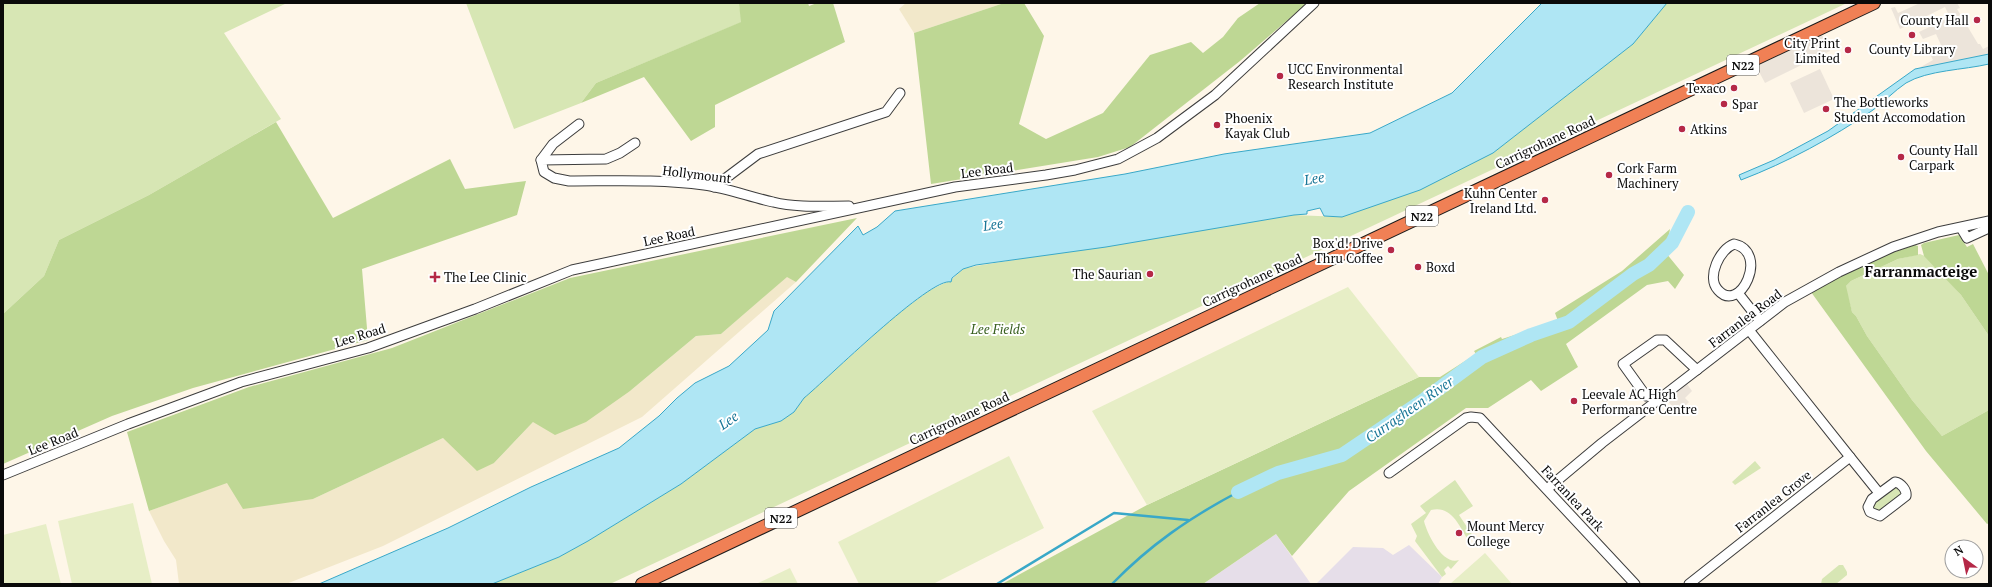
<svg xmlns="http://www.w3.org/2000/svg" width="1992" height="587" viewBox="0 0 1992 587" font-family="'PT Serif',serif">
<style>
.industrial{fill:#e6dee9}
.farmland{fill:#f2e8ca}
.green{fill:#d7e6b4}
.forest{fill:#bed794}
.pitch{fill:#e7eec6}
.plaza{fill:#ece4da}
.water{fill:#afe6f4;stroke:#39a8c8}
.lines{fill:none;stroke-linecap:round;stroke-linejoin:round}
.stream{stroke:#39a8c8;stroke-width:2.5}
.river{stroke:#afe6f4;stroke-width:14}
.minor-casing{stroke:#3d3d3d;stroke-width:11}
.highway-casing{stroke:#1b1b1b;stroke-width:14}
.minor{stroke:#fff;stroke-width:9}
.highway{stroke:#f08055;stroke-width:12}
.poi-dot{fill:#b52847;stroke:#fff;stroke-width:1.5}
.labels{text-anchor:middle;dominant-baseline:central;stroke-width:4;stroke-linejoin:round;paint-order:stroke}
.shield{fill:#fff;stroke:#545454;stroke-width:1}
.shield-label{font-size:12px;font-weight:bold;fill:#0a0a0a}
.poi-label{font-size:13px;fill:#0a0a0a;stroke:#fff;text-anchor:start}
.street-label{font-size:13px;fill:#0a0a0a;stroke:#fff}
.park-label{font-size:13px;font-style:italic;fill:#375f1e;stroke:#fff}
.water-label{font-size:14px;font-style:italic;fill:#197697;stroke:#fff}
.quarter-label{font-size:15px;font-weight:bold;fill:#0a0a0a;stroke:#fff}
</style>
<rect width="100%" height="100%" fill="#fef6e8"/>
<g class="industrial">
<polygon points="1276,534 1311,584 1203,584"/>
<polygon points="1409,545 1442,577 1438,584 1316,584 1353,547 1383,548 1393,555"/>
</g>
<g class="farmland">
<polygon points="906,3 1004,3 914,33 899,9"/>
<polygon points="787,276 796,282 642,417 383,546 286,584 179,584 176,560 164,541 149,511 227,482 313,499 443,438 494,463 533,422 630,391 696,336 721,334"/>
</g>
<g class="green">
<polygon points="3,3 287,3 224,33 281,119 149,195 59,240 44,276 3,314"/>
<polygon points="466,3 740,3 739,4 742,22 596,83 581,103 514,129"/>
<polygon points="1667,3 1847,3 610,584 492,584 559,557 588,541 681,484 755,429 781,421 794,412 804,398 894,317 928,291 951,280 963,269 976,266 1294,215 1342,217 1493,153 1633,44"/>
<polygon points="1920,254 1927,257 1961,295 1989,336 1989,410 1942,436 1912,400 1867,336 1856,316 1852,312 1846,290 1846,286 1851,281 1898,259"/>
<polygon points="1755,461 1761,468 1735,485 1732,482"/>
<path d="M1455,480L1473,506L1459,515L1473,536L1468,540C1459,525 1451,505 1431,510L1424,521C1427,534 1443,566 1459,560L1451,569L1448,566L1444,570L1446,574L1442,577L1415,541L1417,536L1411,524L1426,513L1420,506Z"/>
<polygon points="1896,487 1902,494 1881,512 1875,512 1871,506 1875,501"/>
<polygon points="1839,565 1843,565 1847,572 1847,575 1836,584 1821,584 1822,579"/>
</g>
<g class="forest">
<polygon points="740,3 808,3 809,6 817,3 833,3 845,42 715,105 715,127 691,141 644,77 581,103 596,83 741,22 739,4"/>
<polygon points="1004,3 1024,3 1044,36 1019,124 1046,139 1103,113 1150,55 1191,42 1203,53 1223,37 1238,18 1260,3 1303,3 1305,5 1240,61 1130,147 1098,157 931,184 914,33"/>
<polygon points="276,122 333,218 450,159 465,189 526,181 517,215 362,269 368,340 193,388 112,416 3,464 3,314 44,276 59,240 149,195"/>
<polygon points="857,218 796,282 787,277 721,334 696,336 630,391 586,422 555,435 533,422 494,463 477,471 443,438 313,499 243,509 227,483 149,511 127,432 249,387 392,348 570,278"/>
<polygon points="1670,229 1666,253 1684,275 1675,289 1668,281 1647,285 1566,344 1578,367 1541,391 1531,380 1488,408 1466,408 1349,491 1292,556 1276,534 1203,584 1002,584 1147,505 1419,377 1440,377 1476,354 1474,351 1501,337 1502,339 1558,321 1555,313 1558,311 1622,271"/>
<polygon points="1959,235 1967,247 1973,244 1989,275 1989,336 1961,295 1924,256 1921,245 1924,243"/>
<polygon points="1915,245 1918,246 1918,255 1898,259 1851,281 1846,286 1852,312 1856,316 1867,336 1912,400 1942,436 1989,410 1989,523 1987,524 1926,451 1811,292 1874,259"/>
</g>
<g class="pitch">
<polygon points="1348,287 1419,377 1147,505 1092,411"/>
<polygon points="1009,456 1044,528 933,584 859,584 838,542"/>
<polygon points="133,503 152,584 72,584 58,521"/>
<polygon points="46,524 61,584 3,584 3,535"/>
<polygon points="1485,553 1512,584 1450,584"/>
<polygon points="790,568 798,584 756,584"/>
</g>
<g class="plaza">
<polygon points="1920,3 1957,3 1960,8 1957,9 1978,44 1980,44 1983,49 1989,46 1989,54 1919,68 1933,60 1928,50 1941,45 1936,34 1923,39 1919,32 1950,17 1945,7 1900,29 1891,8 1895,7 1898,13"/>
<polygon points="1822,35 1830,51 1765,83 1756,66"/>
<polygon points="1820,69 1834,99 1804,113 1790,83"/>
<polygon points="1687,384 1692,391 1685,398 1689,402 1681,410 1677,405 1674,408 1666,399"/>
</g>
<g class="water">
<path d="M1542,3H1667L1633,44L1493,153L1420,190L1342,217L1324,216L1320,208L1307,211V214L1294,215L1106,247L976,265L963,269L952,278L951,282C931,276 825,381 804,398L794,412L781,421L755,429L681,484L588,541L559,557L492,584H319L448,528L531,487L619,448L659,416L677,398L695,383L729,366L768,330L774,311L858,226L863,235L877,227L895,211L1125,174L1224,154L1370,133L1452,93Z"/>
<path d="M1989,54V64C1964,70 1928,70 1906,83C1894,91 1884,102 1873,110C1832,138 1788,162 1741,180L1739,175L1774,160L1828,131L1915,69Z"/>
</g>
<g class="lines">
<g class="stream">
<polyline points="997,584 1114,513 1188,520"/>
<path d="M1112,584C1150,545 1189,518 1238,492"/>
</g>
<polyline class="river" points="1238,492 1278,473 1342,455 1425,399 1482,357 1531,335 1569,322 1633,274 1649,265 1672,243 1688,212"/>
<g class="minor-casing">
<g id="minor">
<path d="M635,143L620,153L606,159L541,160L544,172L554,178L569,181C614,181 660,179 704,185C727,188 750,197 773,202C797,208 824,206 849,206"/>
<polyline points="541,160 553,144 579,124"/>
<polyline points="714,187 758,154 886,112 900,93"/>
<polyline points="1961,228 1967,238 1989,228"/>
<path d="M1734,244C1770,252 1740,315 1718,290C1706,277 1720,249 1734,244Z"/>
<polyline points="1738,293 1760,321"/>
<polyline points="1646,396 1623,364 1657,340 1665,340 1697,370"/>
<polyline points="1850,457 1879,493"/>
<polyline points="1389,473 1466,418 1471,417 1480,418 1635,584"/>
<polyline points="3,475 128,424 241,382 368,348 475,309 572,270 955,187 1046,175 1075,170 1118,159 1157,138 1215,95 1314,3"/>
<path d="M1895,482C1901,483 1907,490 1906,496L1880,516L1870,512L1868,507L1872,499Z"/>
<polyline points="1547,489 1602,443 1785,302 1839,272 1893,247 1938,232 1989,221"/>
<polyline points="1689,584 1850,457 1749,330"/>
</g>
</g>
<g class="highway-casing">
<polyline id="highway" points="642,584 1874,3"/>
</g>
<use href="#minor" class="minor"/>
<use href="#highway" class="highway"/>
</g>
<g class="poi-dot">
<circle cx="1977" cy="20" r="4"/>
<circle cx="1912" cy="35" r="4"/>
<circle cx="1848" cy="50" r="4"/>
<circle cx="1280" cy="76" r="4"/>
<circle cx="1734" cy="88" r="4"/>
<circle cx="1724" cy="104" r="4"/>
<circle cx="1826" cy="109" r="4"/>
<circle cx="1217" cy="125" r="4"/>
<circle cx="1682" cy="129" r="4"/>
<circle cx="1901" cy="157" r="4"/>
<circle cx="1609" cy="175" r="4"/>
<circle cx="1545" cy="200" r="4"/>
<circle cx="1391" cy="250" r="4"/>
<circle cx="1418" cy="267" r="4"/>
<circle cx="1150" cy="274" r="4"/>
<path d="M433 271h4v4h4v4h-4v4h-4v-4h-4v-4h4z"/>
<circle cx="1574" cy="401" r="4"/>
<circle cx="1459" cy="533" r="4"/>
</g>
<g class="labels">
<g class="shield">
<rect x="1727" y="55" width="32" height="20" rx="3"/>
<rect x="1406" y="206" width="32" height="20" rx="3"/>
<rect x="765" y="508" width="32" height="20" rx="3"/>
</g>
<g class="shield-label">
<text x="1743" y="65">N22</text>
<text x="1422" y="216">N22</text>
<text x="781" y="518">N22</text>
</g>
<g class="poi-label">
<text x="1969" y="20" text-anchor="end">County Hall</text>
<text x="1840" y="43" text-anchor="end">City Print<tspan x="1840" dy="15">Limited</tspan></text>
<text x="1912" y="49" text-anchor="middle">County Library</text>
<text x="1288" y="69">UCC Environmental<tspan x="1288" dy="15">Research Institute</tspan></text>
<text x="1726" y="88" text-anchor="end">Texaco</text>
<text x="1834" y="102">The Bottleworks<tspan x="1834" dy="15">Student Accomodation</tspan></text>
<text x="1732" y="104">Spar</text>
<text x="1225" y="118">Phoenix<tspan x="1225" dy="15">Kayak Club</tspan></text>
<text x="1690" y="129">Atkins</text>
<text x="1909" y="150">County Hall<tspan x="1909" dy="15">Carpark</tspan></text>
<text x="1617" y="168">Cork Farm<tspan x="1617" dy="15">Machinery</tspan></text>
<text x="1537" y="193" text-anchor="end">Kuhn Center<tspan x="1537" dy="15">Ireland Ltd.</tspan></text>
<text x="1383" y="243" text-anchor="end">Box'd! Drive<tspan x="1383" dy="15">Thru Coffee</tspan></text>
<text x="1426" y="267">Boxd</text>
<text x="1142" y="274" text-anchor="end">The Saurian</text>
<text x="444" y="277">The Lee Clinic</text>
<text x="1582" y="394">Leevale AC High<tspan x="1582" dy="15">Performance Centre</tspan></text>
<text x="1467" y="526">Mount Mercy<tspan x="1467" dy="15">College</tspan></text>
</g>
<g class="street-label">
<text transform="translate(1545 142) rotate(-25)">Carrigrohane Road</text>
<text transform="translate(987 170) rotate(-7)">Lee Road</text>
<text transform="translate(697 174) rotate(7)">Hollymount</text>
<text transform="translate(669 236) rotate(-12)">Lee Road</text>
<text transform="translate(1252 280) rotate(-25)">Carrigrohane Road</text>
<text transform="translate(1745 318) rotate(-37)">Farranlea Road</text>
<text transform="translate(360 335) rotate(-17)">Lee Road</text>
<text transform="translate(959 418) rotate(-25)">Carrigrohane Road</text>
<text transform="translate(53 441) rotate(-22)">Lee Road</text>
<text transform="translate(1573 498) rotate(47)">Farranlea Park</text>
<text transform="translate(1773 501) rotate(-38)">Farranlea Grove</text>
</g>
<g class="park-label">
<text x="998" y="329">Lee Fields</text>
</g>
<g class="water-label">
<text transform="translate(1314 178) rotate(-10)">Lee</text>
<text transform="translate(993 224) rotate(-9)">Lee</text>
<text transform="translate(1409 409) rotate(-35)">Curragheen River</text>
<text transform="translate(728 420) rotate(-35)">Lee</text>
</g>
<g class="quarter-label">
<text x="1921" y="271">Farranmacteige</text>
</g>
</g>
<rect width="1992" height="587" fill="none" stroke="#0a0a0a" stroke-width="8"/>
<g transform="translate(1964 559) rotate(327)"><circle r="19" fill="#ffffff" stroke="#9d9d9d"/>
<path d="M0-3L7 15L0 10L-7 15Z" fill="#b52847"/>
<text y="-6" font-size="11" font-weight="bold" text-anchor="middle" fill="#0a0a0a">N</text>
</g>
</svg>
